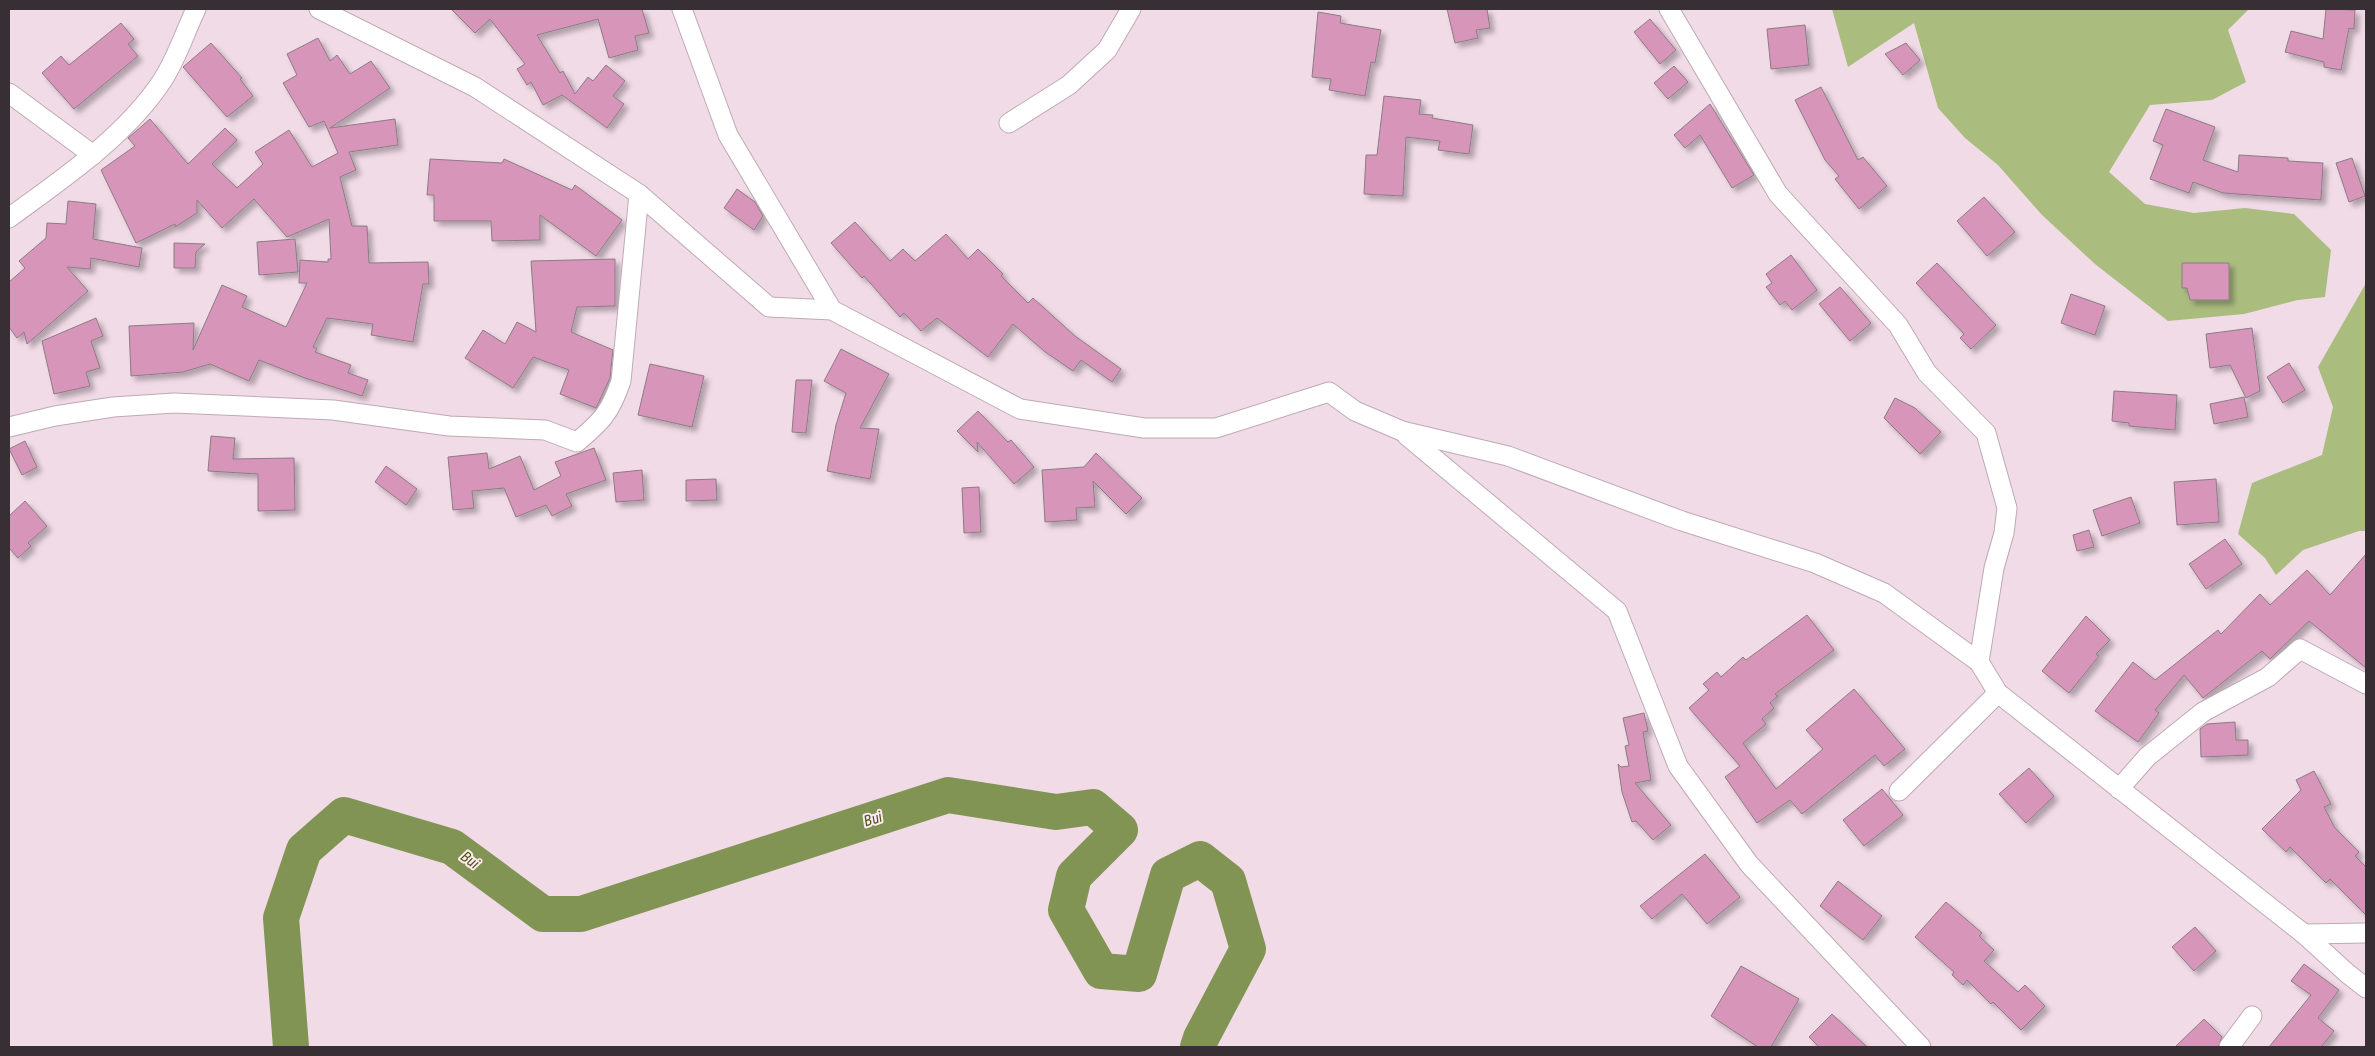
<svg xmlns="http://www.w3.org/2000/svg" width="2375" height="1056" viewBox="0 0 2375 1056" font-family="'Roboto Condensed',sans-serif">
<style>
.green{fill:#aabc7e}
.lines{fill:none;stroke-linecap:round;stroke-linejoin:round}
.river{stroke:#829453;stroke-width:36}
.building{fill:#d695b9;stroke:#8e7a84;filter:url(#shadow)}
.minor-casing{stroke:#bea9b4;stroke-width:21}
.minor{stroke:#fff;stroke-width:19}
.labels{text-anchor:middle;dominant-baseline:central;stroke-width:4;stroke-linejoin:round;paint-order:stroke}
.water-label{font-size:15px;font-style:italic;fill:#4b5b11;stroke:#ffe9f4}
</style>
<defs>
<filter id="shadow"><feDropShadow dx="4.5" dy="4.5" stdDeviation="2.5" flood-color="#0004"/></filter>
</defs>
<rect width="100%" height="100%" fill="#f1dbe7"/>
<g class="green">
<polygon points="1832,9 2249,9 2228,30 2246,82 2212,100 2150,105 2109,172 2145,204 2194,213 2245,208 2294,214 2331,250 2325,297 2298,300 2244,314 2168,321 2095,264 2042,215 1998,165 1965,138 1938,108 1914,23 1848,67"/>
<polygon points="2366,283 2366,531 2359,531 2303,550 2276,575 2265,558 2238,534 2252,483 2322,455 2333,407 2318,367"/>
</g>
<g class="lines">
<polyline class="river" points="291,1047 281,918 304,850 344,815 452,847 543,914 581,914 948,795 1056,812 1093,807 1120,830 1074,876 1066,910 1101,971 1139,974 1168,875 1200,859 1228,881 1248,949 1201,1038 1198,1047"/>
</g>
<g class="building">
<polygon points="451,9 642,9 649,33 635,36 638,50 609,58 598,19 537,35 560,73 563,71 575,94 588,77 593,81 606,65 625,81 613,96 624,104 607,128 562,95 543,105 531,82 527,85 517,69 525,64 490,19 475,33"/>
<polygon points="1447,9 1487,9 1490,28 1476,30 1478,38 1455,43"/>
<polygon points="2326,9 2355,10 2354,29 2349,28 2341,70 2324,67 2324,62 2285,52 2291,31 2323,39"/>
<polygon points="1318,12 1341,16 1340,23 1381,30 1375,63 1371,62 1365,96 1329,90 1331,79 1312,77"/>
<polygon points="1650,19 1676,50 1660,64 1634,32"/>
<polygon points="121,23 134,39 128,44 138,56 74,109 42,73 61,56 69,65"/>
<polygon points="1805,25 1809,65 1771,69 1767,29"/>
<polygon points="318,38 330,61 337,55 350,74 371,61 390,88 330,128 395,119 398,145 349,152 356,170 340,177 352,226 367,226 369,263 428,262 429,284 423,284 413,342 371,335 373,324 327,318 313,347 317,349 315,352 351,365 348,373 368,380 362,396 305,378 259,360 249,381 210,364 183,372 131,376 129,326 194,323 193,350 222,285 247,296 242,307 286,327 307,283 299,283 300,260 328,262 328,259 331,259 329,219 287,237 254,199 222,228 197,200 197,213 175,227 175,224 136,243 101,170 135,146 128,138 150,119 188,164 225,128 237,140 212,164 237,188 263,164 255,152 289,130 312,167 338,153 324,121 309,127 283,83 297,75 287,54"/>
<polygon points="211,43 242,78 240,79 253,96 227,117 183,67"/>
<polygon points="1906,43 1920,60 1903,75 1885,54"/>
<polygon points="1674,66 1688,82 1668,99 1654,83"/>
<polygon points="1821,87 1858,160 1863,157 1887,186 1859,209 1835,179 1839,176 1825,160 1795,100"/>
<polygon points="1384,96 1421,100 1419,114 1433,115 1432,118 1473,125 1469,154 1438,150 1440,141 1406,137 1403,196 1364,194 1366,155 1377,155"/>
<polygon points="1710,104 1754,175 1732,188 1700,135 1685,148 1674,135"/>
<polygon points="2166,109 2215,127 2203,160 2238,172 2239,155 2288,158 2288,161 2323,163 2321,200 2223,193 2193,182 2189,193 2150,179 2163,145 2153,141"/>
<polygon points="2352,158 2365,196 2349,202 2336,163"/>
<polygon points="430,159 502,163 504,159 572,190 575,185 622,220 596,256 540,215 540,240 492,241 491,221 434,221 434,195 427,195"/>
<polygon points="737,189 755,202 763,216 754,230 724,208"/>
<polygon points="1984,197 2015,232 1987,256 1957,221"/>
<polygon points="68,201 96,204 93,239 142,248 139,267 91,258 90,269 67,267 88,291 27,344 24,332 17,338 9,327 9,282 25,268 19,261 46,238 47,223 66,224"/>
<polygon points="855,222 890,261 903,249 915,261 946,234 968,259 978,249 1003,274 1001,276 1028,303 1033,298 1075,336 1121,369 1112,382 1081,360 1073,371 1044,351 1013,324 988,357 937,318 921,331 904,313 900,317 864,276 862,278 831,243"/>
<polygon points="295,239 298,272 259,275 257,242"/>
<polygon points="174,243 205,244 196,252 195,268 174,268"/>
<polygon points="1791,255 1817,290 1792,310 1785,301 1780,305 1766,287 1772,283 1766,274"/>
<polygon points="615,259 615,306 577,307 571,332 613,350 610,378 596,408 560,394 569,370 533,357 513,388 465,358 483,330 505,344 517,322 536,332 531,261"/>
<polygon points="1937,263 1996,325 1971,349 1960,338 1964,334 1916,283"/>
<polygon points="2182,263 2229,263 2229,300 2190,300 2187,288 2182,288"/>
<polygon points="1840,287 1871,323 1850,341 1819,304"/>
<polygon points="2071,294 2105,306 2095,335 2061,323"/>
<polygon points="96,318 103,336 91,341 100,368 86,372 90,386 54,394 42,341"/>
<polygon points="2252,328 2260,391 2246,398 2230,365 2210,368 2206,334"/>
<polygon points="841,349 889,374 860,428 879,429 870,479 827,471 836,425 846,393 824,381"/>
<polygon points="2289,363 2305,390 2283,403 2267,377"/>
<polygon points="650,364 704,376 692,427 638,415"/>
<polygon points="796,380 812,380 806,433 792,432"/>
<polygon points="2114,391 2177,395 2175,430 2129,426 2129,423 2112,421"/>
<polygon points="2244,397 2248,417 2214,424 2210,404"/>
<polygon points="1895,398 1915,408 1941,432 1920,454 1884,418"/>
<polygon points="978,411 1008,442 1011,440 1034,467 1014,484 977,442 978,452 957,431"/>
<polygon points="211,436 235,438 233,459 294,458 295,510 258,511 258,474 208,471"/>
<polygon points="25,441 37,467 22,475 9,449"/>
<polygon points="594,448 606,480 566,494 572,506 552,516 546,505 516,517 504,488 472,491 474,508 453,510 448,457 487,453 489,469 520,456 534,490 561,476 555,462"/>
<polygon points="1096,453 1142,498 1126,514 1093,481 1095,507 1076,508 1077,520 1045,522 1042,470 1084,467"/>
<polygon points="386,466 417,489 406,505 375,482"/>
<polygon points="642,470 644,500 616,502 613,473"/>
<polygon points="716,479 717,500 686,501 686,480"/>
<polygon points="2216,479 2219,522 2177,525 2174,482"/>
<polygon points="979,487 981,532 964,533 962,488"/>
<polygon points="2131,497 2140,523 2102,536 2093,510"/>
<polygon points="25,501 47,526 28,543 31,546 18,558 9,548 9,516"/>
<polygon points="2089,530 2094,547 2077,551 2073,535"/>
<polygon points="2225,539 2242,564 2206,589 2189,564"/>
<polygon points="2366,554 2366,668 2309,621 2270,659 2262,651 2203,698 2184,675 2155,710 2159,713 2138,742 2095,711 2133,662 2155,680 2218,630 2221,634 2260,594 2270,605 2307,570 2330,595"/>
<polygon points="1807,615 1834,650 1775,694 1778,696 1770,703 1774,708 1762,719 1766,724 1743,743 1776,789 1823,749 1806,730 1854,689 1905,749 1884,766 1875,755 1802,814 1790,800 1757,823 1725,777 1740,766 1689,708 1709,690 1703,684 1717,672 1721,677 1743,657 1746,660"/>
<polygon points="2086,616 2110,640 2096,654 2099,656 2069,693 2042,671"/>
<polygon points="1644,713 1648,731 1643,732 1651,780 1635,783 1671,825 1653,840 1636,821 1632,822 1622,792 1618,764 1621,767 1629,766 1625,746 1629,745 1623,718"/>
<polygon points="2235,722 2236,740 2248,740 2248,755 2201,757 2200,729 2207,724"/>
<polygon points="2029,768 2054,796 2026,823 1999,794"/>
<polygon points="2314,771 2331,804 2324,807 2335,828 2359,852 2355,856 2366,867 2366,915 2330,879 2326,883 2290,847 2286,852 2262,829 2301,790 2296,780"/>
<polygon points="1882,789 1903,815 1864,846 1843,820"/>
<polygon points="1705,854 1740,897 1707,924 1682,894 1652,919 1640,906"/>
<polygon points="1838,881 1882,916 1863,940 1820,906"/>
<polygon points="1946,902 1982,933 1979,936 1994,950 1984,961 2018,992 2025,985 2045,1006 2021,1030 1993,1002 1991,1004 1967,980 1963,985 1952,975 1954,972 1915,937"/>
<polygon points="2195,927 2216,951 2194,971 2172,947"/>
<polygon points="2304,964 2339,990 2318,1018 2334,1031 2321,1047 2269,1047 2311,995 2291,981"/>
<polygon points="1741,966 1799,999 1771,1047 1758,1047 1711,1016"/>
<polygon points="1832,1014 1867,1047 1819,1047 1809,1037"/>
<polygon points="2204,1019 2222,1037 2218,1047 2175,1047"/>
</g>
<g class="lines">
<g class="minor-casing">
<g id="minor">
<polyline points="319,9 475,87 639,194 769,307 832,310 1020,409 1144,428 1216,428 1329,392 1355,411 1402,431 1508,456 1682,521 1815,563 1884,593 1979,662 1998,693 2304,934 2348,974 2366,988"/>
<polyline points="682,9 728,135 832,310"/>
<polyline points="1669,9 1778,194 1898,325 1927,373 1986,433 2007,508 2004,533 1994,568 1979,662"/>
<polyline points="9,93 93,155"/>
<polyline points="1009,123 1069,85 1107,50 1131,9"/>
<path d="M9,218C62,179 125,137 162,81C176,60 185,32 196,9"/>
<path d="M9,427L55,416L113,407L174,403L333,410L449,426L545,430L577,442C602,421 610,413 621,381L639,194"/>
<polyline points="1406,435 1617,611 1678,766 1749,864 1921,1047"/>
<polyline points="2119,789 2147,757 2203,712 2268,677 2300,649 2366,684"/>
<polyline points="1899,791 1998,693"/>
<polyline points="2304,934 2366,933"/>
<polyline points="2229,1047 2252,1016"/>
</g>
</g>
<use href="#minor" class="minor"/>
</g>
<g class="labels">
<g class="water-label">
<text transform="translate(873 819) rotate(-18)">Bui</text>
<text transform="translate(470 860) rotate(36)">Bui</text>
</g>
</g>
<rect width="2375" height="1056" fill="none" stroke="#372f33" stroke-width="20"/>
</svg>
